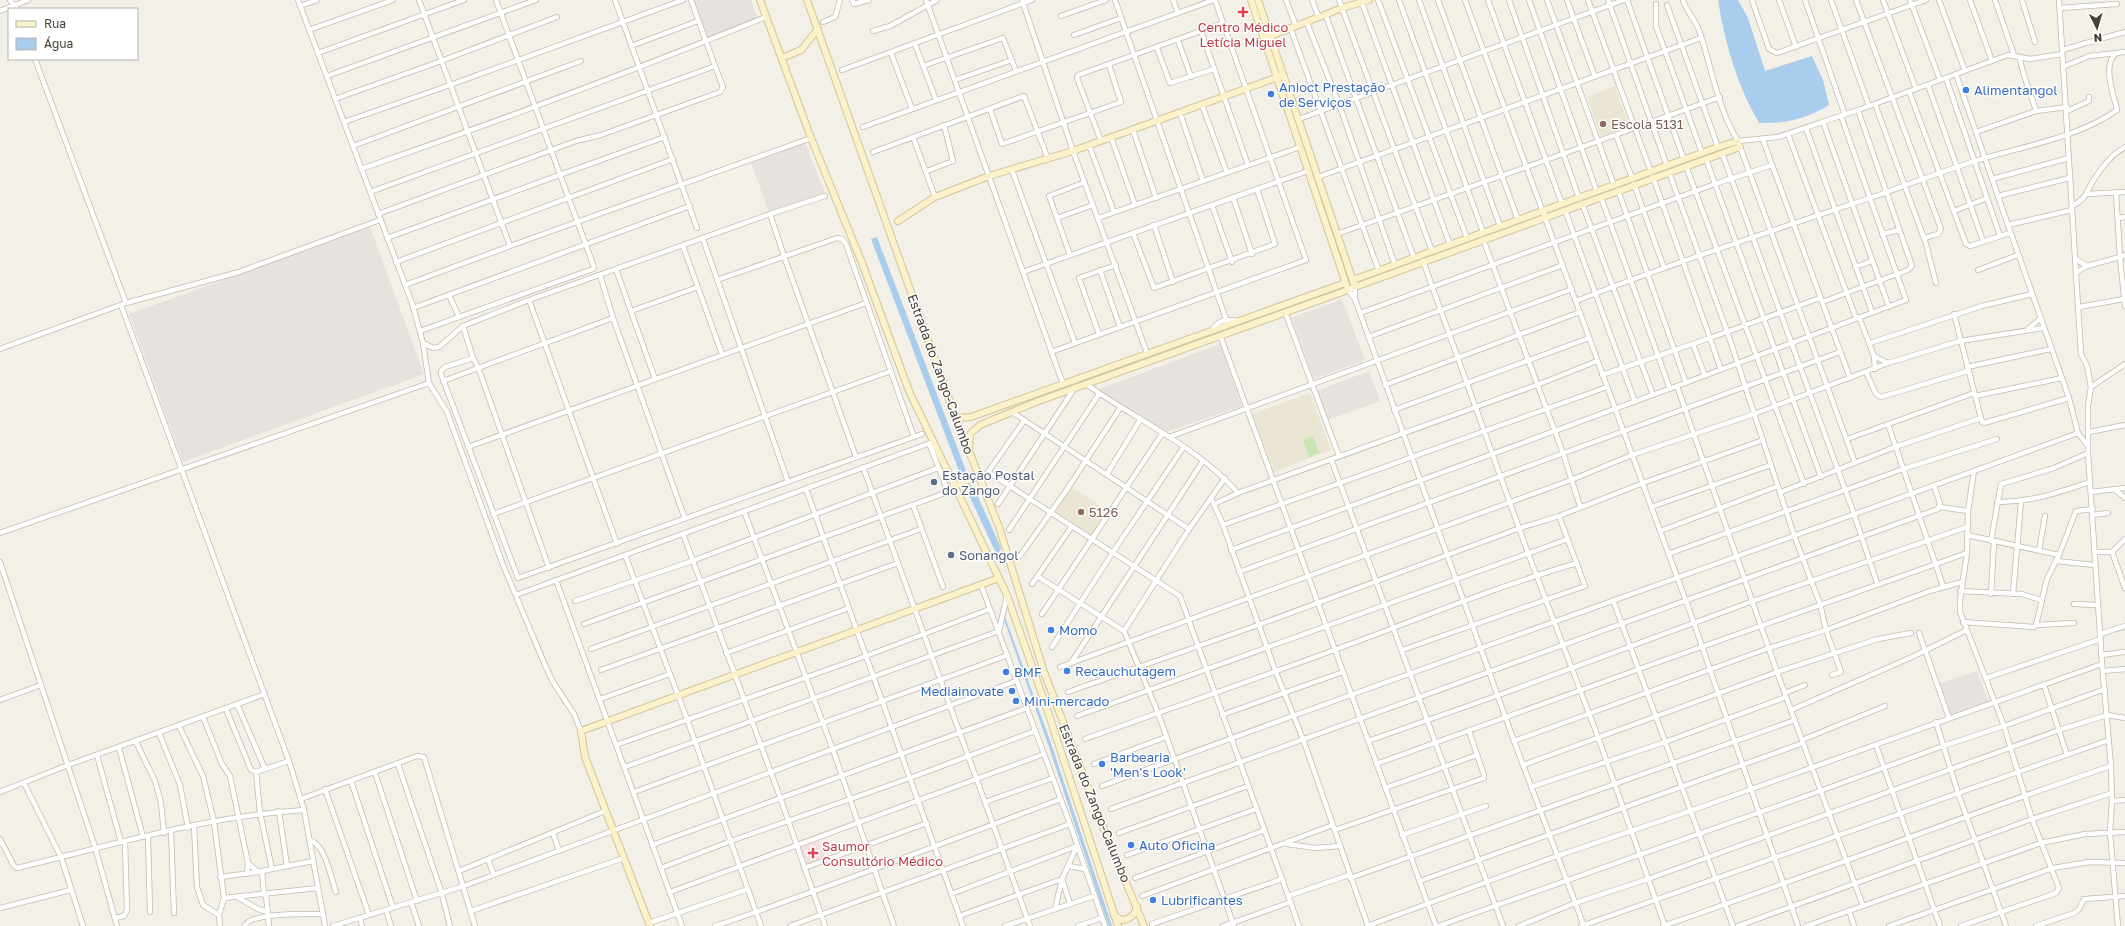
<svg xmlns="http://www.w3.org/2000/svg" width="2125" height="926" viewBox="0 0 2125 926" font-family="'Golos Text',sans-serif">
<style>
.industrial{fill:#e6e2dd}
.education{fill:#ebe5d3}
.medical{fill:#f3e1dd}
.green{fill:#cce4b4}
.water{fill:#a9cdec}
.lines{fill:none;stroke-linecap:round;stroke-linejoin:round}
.street-casing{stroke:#c1bbae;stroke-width:6}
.secondary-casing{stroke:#d0c59b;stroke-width:8}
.street{stroke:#fff;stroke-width:4.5}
.secondary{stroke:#fbf1ca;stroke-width:6}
.health-dot{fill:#e0444e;stroke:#fff;stroke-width:1.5}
.shop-dot{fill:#3f7fe0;stroke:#fff;stroke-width:1.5}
.education-dot{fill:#8d6e63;stroke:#fff;stroke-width:1.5}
.service-dot{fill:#5c6f8a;stroke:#fff;stroke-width:1.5}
.labels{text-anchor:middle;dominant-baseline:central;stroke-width:3;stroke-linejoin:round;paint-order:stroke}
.health-label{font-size:13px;fill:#be3a42;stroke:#fff}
.shop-label{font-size:13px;fill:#366cbe;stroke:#fff;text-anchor:start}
.education-label{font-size:13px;fill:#785e54;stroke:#fff;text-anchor:start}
.street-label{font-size:13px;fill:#464137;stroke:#fff}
.service-label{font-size:13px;fill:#4e5e75;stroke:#fff;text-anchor:start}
</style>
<rect width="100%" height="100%" fill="#f3f0e8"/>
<g class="industrial">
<polygon points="693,0 751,0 758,20 707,40"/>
<polygon points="805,142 825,193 769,212 751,163"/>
<polygon points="370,227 424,374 183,462 129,314"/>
<polygon points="1342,299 1365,360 1314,379 1291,318"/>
<polygon points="1220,344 1242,406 1166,432 1097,390"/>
<polygon points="1369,371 1380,401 1328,420 1317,391"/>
<polygon points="1977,671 1989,702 1949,716 1938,684"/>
</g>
<g class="education">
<polygon points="1615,86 1629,126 1601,136 1587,97"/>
<polygon points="1310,393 1331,450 1274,472 1252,414"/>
<polygon points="1071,487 1108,511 1092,536 1055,512"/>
</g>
<polygon class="medical" points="819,840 825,858 806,865 800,847"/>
<polygon class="green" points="1313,436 1319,453 1309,457 1303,440"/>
<g class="water">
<path d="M1718,0H1738L1748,18L1765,71L1812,56L1823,80L1829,105C1806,119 1785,124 1759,123C1737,85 1725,44 1718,0Z"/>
<polygon points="877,237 965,468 969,484 975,490 1001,548 998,554 995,551 968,493 964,479 959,471 871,239"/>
<polygon points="1005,617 1052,746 1112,926 1109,926 1102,907 1049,747 1004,620"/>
</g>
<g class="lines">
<g class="street-casing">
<g id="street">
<polyline points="10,0 17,9"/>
<polyline points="298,0 412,303 423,343 429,383"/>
<polyline points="419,0 510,246 811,138"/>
<polyline points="615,0 697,228"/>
<polyline points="852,0 854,4 869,0"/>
<polyline points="926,0 1063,384"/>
<polyline points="1022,0 1073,151 1147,353"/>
<polyline points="1115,0 1226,319"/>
<polyline points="1173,0 1178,13"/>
<polyline points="1286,0 1296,26"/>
<polyline points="1312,0 1319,18"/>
<polyline points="1339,0 1432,251"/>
<polyline points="1378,0 1467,238"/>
<polyline points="1399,0 1483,232"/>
<polyline points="1419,0 1500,226"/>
<polyline points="1438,0 1518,220"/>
<polyline points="1465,0 1694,623 1798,926"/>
<polyline points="1509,0 1579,198"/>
<polyline points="1529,0 1597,192"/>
<polyline points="1547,0 1614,185"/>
<polyline points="1567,0 1595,77"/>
<polyline points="1588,0 1651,172"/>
<polyline points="1608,0 1667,166"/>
<polyline points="1627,0 1684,160"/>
<path d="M1683,0C1686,11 1695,19 1699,30C1711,65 1718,110 1738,141L1855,463"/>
<polyline points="1752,0 1769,49 1777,53 1926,0"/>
<polyline points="1779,0 1796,47"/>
<polyline points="1805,0 1845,115"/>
<polyline points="1831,0 1869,106"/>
<polyline points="1856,0 1941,229 1938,234 1924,238"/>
<polyline points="1883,0 1916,89"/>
<polyline points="1910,0 1940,80"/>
<polyline points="1939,0 1965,71"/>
<polyline points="1970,0 1992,61"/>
<polyline points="1995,0 2014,55"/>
<polyline points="2022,0 2035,42"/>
<polyline points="2059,0 2081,354 2087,366 2091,387 2088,406 2088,453 2102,664 2111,766 2112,801 2110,833 2118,926"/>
<polyline points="1362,3 1450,245"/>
<polyline points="1656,4 1656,26 1702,153"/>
<polyline points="1667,5 1718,147"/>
<polyline points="300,6 317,0"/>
<polyline points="2060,8 2117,4"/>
<polyline points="0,11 28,0"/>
<polyline points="1061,16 1106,0"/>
<polyline points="1326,16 1414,258"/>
<polyline points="823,22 835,17 840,0"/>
<polyline points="1307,23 1339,104 1395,265"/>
<polyline points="1290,27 1379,271"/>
<polyline points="309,30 393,0"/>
<polyline points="873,31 890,26 937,0"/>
<polyline points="1201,31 1248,165"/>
<polyline points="1074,35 1121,18"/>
<polyline points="1178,40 1191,77"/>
<polyline points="915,44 936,100"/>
<polyline points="631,46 698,21"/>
<polyline points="1157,48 1170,83 1214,69"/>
<polyline points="2062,50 2125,32"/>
<polyline points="318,53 464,0"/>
<polyline points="891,53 912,109"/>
<polyline points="35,59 126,303"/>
<path d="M2020,59C2023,77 2031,93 2036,111"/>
<polyline points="923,66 1003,38 1016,71"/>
<polyline points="2063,67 2089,56 2117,53"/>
<polyline points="842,70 1032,0"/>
<polyline points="1956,74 2008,225 2072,210"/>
<polyline points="327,76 536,0"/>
<polyline points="1946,78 2000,236"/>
<polyline points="955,80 1012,60"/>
<polyline points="1928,85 1983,241"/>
<polyline points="1909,91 1966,244 1970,246 2010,233"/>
<polyline points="335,99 441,61 557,17"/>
<polyline points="1875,104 1926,244 1936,283"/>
<polyline points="1202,105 1227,173"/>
<polyline points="990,109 1002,144 1121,102 1109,65"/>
<polyline points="2067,111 2089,101 2089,97"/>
<polyline points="1180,113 1203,181"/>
<polyline points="1841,116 1906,300 1677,386 1777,672 1863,906"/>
<polyline points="1299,119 1624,0"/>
<polyline points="344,122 450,85 683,0"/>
<polyline points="1823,122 1889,307"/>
<polyline points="863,127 1214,0"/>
<polyline points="1806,128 1872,312"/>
<polyline points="1133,130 1156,198"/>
<polyline points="1976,132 2036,111 2067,107"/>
<polyline points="1788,134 1856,318"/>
<polyline points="1616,135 1632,178"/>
<polyline points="913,137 935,197"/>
<polyline points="1111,137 1135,205"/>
<polyline points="1763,140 1850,378"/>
<polyline points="1101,141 1077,78 1078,75 1223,23"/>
<polyline points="1738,141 1778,137 1858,110 2008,55 2030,59 2062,54"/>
<polyline points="1089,145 1114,212"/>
<polyline points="353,146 581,61"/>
<polyline points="873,152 1024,96 1048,159"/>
<polyline points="1722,153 1854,514 1877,583"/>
<polyline points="1706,159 1821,477"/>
<polyline points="1686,166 1804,484"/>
<path d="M361,169C497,122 632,71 766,17"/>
<polyline points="1012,170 1075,343"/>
<polyline points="927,171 953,161 944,125"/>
<polyline points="1669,172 1727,331 1794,535 1820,604 1826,630 1841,672 1832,675"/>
<polyline points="1318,177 1701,38"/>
<polyline points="1653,177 1710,338 1820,298"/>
<polyline points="1992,179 2069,158"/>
<polyline points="1634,184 1664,268"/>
<polyline points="1618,190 1686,383"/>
<polyline points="370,192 715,66 691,0"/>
<polyline points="2116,193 2120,257 2125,255"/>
<polyline points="2086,194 2125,192"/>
<polyline points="1998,196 2069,178"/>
<polyline points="1233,197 1252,254"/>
<polyline points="1601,197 1670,389"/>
<polyline points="1582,203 1653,395"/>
<polyline points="1562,204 1546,160 1720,97"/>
<polyline points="1212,205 1232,262"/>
<path d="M2072,206C2086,199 2086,193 2093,181C2102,167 2111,155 2125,147"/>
<polyline points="1565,210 1635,402"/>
<polyline points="1954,211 1987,198"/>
<polyline points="378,214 576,141 601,135 720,92 723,87 715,66"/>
<polyline points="770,214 784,256 856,457"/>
<polyline points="1057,218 1093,205"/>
<polyline points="1098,218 1300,147"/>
<polyline points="2119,218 2125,217"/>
<polyline points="1154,225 1173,282"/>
<polyline points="2008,225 2069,398 2078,433 2088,446"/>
<polyline points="1133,233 1154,288 1275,244 1257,189"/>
<polyline points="1337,234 1546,160 1488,0"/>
<polyline points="1882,234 1900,230"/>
<path d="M387,238C480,204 572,170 665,137"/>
<polyline points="703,239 788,482"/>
<polyline points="1483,239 1563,453 1580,506"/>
<polyline points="683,246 722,354"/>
<polyline points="1070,255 1049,196 1085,182"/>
<polyline points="2076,259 2087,266"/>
<polyline points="1423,261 1528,553 1598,737 1665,926"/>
<polyline points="396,262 673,159"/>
<polyline points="1855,267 1872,261"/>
<polyline points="616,269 655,379"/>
<polyline points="1100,270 1120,327"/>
<polyline points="1978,270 2018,255"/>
<polyline points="1023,272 1308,171"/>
<polyline points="2077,272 2087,266 2120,257 2125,306"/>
<polyline points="600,275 613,318 685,519"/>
<polyline points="717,280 837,238 842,239 846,244 914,437"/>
<polyline points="405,285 510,246"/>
<polyline points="449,295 459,317"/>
<polyline points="1355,299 1348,290 1355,287 1355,299 1514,741 1584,926"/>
<polyline points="529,300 617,544"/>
<path d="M1576,301C1673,263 1771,231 1870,198C1905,186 1940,172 1975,161C2022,146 2076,139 2117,110C2114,95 2101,64 2117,53L2125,52"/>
<polyline points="1822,302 1908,270 1912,266 1858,110"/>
<polyline points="121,305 289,761 304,810 325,926"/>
<polyline points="2079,307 2124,299"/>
<polyline points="413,308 690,206"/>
<polyline points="631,311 698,287"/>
<polyline points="1285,312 1339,456"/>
<polyline points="1360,313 1715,184 1772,165"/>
<polyline points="1954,314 1982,422 1984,423 2069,398"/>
<polyline points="1859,317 1874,356 1875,369"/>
<polyline points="463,326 473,358 478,367 549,568"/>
<polyline points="2028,329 2040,319"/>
<path d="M1212,330C1219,319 1226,319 1239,321"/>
<polyline points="420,331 593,269 594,267 496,0"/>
<polyline points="1099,334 1079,278 1116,265"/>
<polyline points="1220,335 1436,926"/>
<polyline points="1368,337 1563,265"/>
<polyline points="423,343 433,348 439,347 463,326 529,300 770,214 825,196"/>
<polyline points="1870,343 1982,306 2032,294"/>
<polyline points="1693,344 1705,376"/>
<polyline points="0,349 126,303 239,272 380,220"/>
<polyline points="1051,352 1306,260 1215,0"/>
<polyline points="1874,356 1888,363"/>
<polyline points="473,358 445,367 441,371 441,374 518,578 922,434"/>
<polyline points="1967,367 2051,349"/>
<polyline points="1866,372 1876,394 1881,397 1968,371"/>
<polyline points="1602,375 1710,338 1721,370"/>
<polyline points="443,381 613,318"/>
<path d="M1086,384C1136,420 1197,446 1238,493"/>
<polyline points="1385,385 1580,312"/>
<polyline points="2091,387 2125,364"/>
<polyline points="1975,396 2062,378"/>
<polyline points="1394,410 1589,338"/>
<polyline points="1012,412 1189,529"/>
<polyline points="1024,421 988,472 1180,596 1299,926"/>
<polyline points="1888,424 1943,586"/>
<polyline points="2089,432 2125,425"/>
<polyline points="1169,437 1572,289"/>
<polyline points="1847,439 1974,393"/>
<polyline points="468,447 866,303"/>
<polyline points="1331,459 1503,926"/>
<polyline points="863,467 1030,926"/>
<polyline points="1107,474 1140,420"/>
<polyline points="1225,478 1189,529 1124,631 1158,713 1234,926"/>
<polyline points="806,489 963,926"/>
<polyline points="2114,489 2125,498"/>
<polyline points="1781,492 1895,447 1981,418"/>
<polyline points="2091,492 2125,488"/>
<polyline points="1211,498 1223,525 1275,670 1303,739 1368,926"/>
<path d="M1997,502C2032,502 2057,493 2090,482"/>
<polyline points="998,504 1074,389"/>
<polyline points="1214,504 1238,493 1537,385 1597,361"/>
<polyline points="913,505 943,587"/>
<polyline points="1651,507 1771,465"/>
<polyline points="1940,507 1968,511"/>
<polyline points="744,511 833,750 894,926"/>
<polyline points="493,514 891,371"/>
<polyline points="2093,515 2108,513"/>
<polyline points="1223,525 1607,387"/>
<polyline points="1009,530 1099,394"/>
<polyline points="1660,531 1778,486"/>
<polyline points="0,533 429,383 447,412 503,565 545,665 553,682 574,714 581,731"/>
<polyline points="683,534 780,797 825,926"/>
<polyline points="1991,541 2001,484 2054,468 2088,453"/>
<polyline points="1231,550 1677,386"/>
<polyline points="2039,551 2045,516"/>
<polyline points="2095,552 2112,552 2125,588"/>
<polyline points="2112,552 2125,539"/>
<polyline points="1668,554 1903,469 1997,439"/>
<polyline points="625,555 687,719 761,926"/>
<polyline points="2059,555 2076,511 2093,509"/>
<polyline points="1020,556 1068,488 1120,408"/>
<polyline points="2056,561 2095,565"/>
<polyline points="0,562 95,847 117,926"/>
<polyline points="1239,572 1840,352"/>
<polyline points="1037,576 1124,631"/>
<polyline points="556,580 682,926"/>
<polyline points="1032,584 1072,526"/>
<polyline points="981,585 1070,824 1105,926"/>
<polyline points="1960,591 2022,594 2041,600"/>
<polyline points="1991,594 1994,541"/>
<polyline points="2013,594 2021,502"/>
<polyline points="516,595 933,442"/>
<polyline points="1613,600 1733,926"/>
<polyline points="575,601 692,561 938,468"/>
<polyline points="2074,604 2098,605"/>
<polyline points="1042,614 1162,434"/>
<polyline points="1963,622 2034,627 2036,625 2047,579 2059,555 1967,535"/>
<polyline points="584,624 948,492 929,443"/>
<polyline points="2036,625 2074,623"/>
<polyline points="1967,630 1960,612 1960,600 1967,553 1968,511 1974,471"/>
<polyline points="1919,633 1949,718"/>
<polyline points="2100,634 2125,626"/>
<polyline points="1052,647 1113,552 1183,448"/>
<polyline points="591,649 921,529"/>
<polyline points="1402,650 1585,586 1559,516"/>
<polyline points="726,653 849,608"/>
<polyline points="2101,655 2125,652"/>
<polyline points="1071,663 1203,461"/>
<polyline points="1060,667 1571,480 1632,455 1754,414 1888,363 1960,341 2043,328"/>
<polyline points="601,670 898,563"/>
<polyline points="2103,671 2125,669"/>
<polyline points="1986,678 2101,639"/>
<polyline points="2044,685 2067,755"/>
<polyline points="1068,692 1258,625 1520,528 1559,516 1643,483 1763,440"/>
<polyline points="1785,693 1805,685"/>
<polyline points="600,699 670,674"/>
<polyline points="0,700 41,685"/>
<polyline points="237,704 265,769"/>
<polyline points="226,709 251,770 256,772 289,761"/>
<polyline points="1791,710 1912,657 1967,630 2004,726 2032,819 2059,888 2056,893 1961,926"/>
<polyline points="1222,715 1343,672"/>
<polyline points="1077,716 1568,539"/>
<polyline points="203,717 222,764 230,776 248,863 247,874"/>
<polyline points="1936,722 1958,793 2006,926"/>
<polyline points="179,726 203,776 214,822 224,898 219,915"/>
<polyline points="159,733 180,785 188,828"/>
<path d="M1085,739C1169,709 1253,680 1337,649C1416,620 1495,587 1577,563"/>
<polyline points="1802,740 1885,706"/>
<polyline points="1368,741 1499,695 1753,601 1967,527"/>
<polyline points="1514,741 1769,648 1826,630 1930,591 1962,582"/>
<polyline points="136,742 155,781 161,803 164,833"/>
<polyline points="616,745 866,656 990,609"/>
<polyline points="1876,745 1940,926"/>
<polyline points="119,748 143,837"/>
<polyline points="97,755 121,842"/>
<polyline points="398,764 442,894 450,926"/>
<polyline points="1094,764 1166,737"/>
<polyline points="1376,764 1639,669 1967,553"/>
<polyline points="1523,765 1777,672 1878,639 1911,633"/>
<polyline points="625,767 999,631 1007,595"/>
<polyline points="375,773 417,901"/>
<polyline points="351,781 393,908"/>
<polyline points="24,783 61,857 83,926"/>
<path d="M1102,786C1427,665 1754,552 2078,433"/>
<polyline points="1531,787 1665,742 1786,697"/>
<polyline points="1385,788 1477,755"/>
<polyline points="325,789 369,915"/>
<polyline points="0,792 68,765 265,694"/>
<polyline points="634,792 1008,655"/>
<polyline points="301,799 417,756 424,757 475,926"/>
<polyline points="2112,801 2125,800"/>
<polyline points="985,802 1053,778"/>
<polyline points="1111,809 1938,509 1940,503 1934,486"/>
<polyline points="279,811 287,866"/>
<polyline points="194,826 197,887 203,905 219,915 220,926"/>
<polyline points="1335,830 1484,778 1484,775 1469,731"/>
<polyline points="171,831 174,913"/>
<polyline points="553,833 559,851"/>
<polyline points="1119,833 1248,786"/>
<polyline points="1402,835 1486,806"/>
<polyline points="148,836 150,912"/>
<path d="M0,839L14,866L17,868C112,845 206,816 304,810"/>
<path d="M309,840C325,843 331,878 336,892"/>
<polyline points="1287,844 1315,848 1340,846"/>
<polyline points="652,845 1027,708"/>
<polyline points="1127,855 1256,809"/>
<polyline points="488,859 494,875"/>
<polyline points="248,863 258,872 272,869 260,813 256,772"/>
<polyline points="1069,866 1085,869"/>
<polyline points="661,868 731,841 910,778 1035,731"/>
<polyline points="804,868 927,823"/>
<polyline points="272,869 313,861"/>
<polyline points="262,871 264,895"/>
<polyline points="459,871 605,811"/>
<polyline points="220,877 258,872"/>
<polyline points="1135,878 1265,830"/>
<polyline points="1350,878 1795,720"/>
<polyline points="1420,881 1803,743"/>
<polyline points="670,892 1044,754"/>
<polyline points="951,894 1077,846"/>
<polyline points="266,895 269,926"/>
<polyline points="1142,896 1333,825"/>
<polyline points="1288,896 1349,875"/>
<polyline points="237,897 258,909 268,912"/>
<polyline points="224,898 318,888"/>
<polyline points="411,902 419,926"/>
<polyline points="0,908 71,890"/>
<polyline points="1055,909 1062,879 1077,846"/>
<polyline points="386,910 391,926"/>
<polyline points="1849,910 1854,926"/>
<polyline points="471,911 624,858"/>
<polyline points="959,916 1062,879 1070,904"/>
<polyline points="115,918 124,916 127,910 125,841"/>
<polyline points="360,918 362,926"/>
<polyline points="649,923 748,889"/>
<polyline points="1152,924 1282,879"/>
<path d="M245,926C250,912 309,914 323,914"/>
<polyline points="333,926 464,886 1016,681"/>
<path d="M715,926C831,887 945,842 1061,799"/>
<polyline points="790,926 1070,824"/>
<polyline points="1005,926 1094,896"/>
<polyline points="1078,926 1102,918"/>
<polyline points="1223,926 1291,902"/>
<polyline points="1367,926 1557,856 1690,811 2102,664"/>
<polyline points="1438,926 1820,791 1943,746 2004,726 2105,689"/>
<polyline points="1519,926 1575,903 1648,879 2059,730 2107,715 2125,718"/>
<polyline points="1581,926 2109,740"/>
<path d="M1663,926C1813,875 1961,816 2111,766"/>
<polyline points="1738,926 2032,819 2112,793"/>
<polyline points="1806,926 2041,843 2085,834 2125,832"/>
<polyline points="1889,926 2053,868 2089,862 2125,863"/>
<polyline points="2036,926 2074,913 2079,909 2084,899 2125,896"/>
</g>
</g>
<g class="secondary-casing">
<g id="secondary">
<polyline points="760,0 811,138 862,263 909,391 1007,595 1047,709 1118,926"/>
<polyline points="807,0 954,413 999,527 1044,672 1103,827 1144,926"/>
<polyline points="1258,0 1355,287 1740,147"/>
<polyline points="1268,37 1342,8 1369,0"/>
<polyline points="782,58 801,50 818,29"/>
<polyline points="898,221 935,197 989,176 1073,151 1281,76"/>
<polyline points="1353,280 1718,147 1738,141"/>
<polyline points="955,414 957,418 971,417 1345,283"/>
<polyline points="969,447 970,434 980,425 1036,402 1348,290 1251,0"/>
<polyline points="954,486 978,476"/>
<path d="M1114,915L1121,920C1129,920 1135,915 1137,907"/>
<polyline points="650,926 585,757 581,731 999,578"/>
</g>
</g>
<use href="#street" class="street"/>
<use href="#secondary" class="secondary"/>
</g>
<g class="health-dot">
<path d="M1241 6h4v4h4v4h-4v4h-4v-4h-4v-4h4z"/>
<path d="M811 847h4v4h4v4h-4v4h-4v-4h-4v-4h4z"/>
</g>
<g class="shop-dot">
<circle cx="1966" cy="90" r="4"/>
<circle cx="1271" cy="94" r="4"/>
<circle cx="1051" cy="630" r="4"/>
<circle cx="1067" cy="671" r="4"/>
<circle cx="1006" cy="672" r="4"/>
<circle cx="1012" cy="691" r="4"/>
<circle cx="1016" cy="701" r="4"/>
<circle cx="1102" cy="764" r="4"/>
<circle cx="1131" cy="845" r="4"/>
<circle cx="1153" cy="900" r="4"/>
</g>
<g class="education-dot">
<circle cx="1603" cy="124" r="4"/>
<circle cx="1081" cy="512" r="4"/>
</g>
<g class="service-dot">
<circle cx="934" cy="482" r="4"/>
<circle cx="951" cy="555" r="4"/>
</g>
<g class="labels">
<g class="health-label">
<text x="1243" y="27">Centro Médico<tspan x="1243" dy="15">Letícia Miguel</tspan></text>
<text x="822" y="846" text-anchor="start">Saumor<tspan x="822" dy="15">Consultório Médico</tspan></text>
</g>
<g class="shop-label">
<text x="1279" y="87">Anioct Prestação<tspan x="1279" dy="15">de Serviços</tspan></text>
<text x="1974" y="90">Alimentangol</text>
<text x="1059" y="630">Momo</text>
<text x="1075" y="671">Recauchutagem</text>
<text x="1014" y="672">BMF</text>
<text x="1004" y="691" text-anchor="end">Mediainovate</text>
<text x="1024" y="701">Mini-mercado</text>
<text x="1110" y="757">Barbearia<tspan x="1110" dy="15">'Men's Look'</tspan></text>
<text x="1139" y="845">Auto Oficina</text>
<text x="1161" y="900">Lubrificantes</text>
</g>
<g class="education-label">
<text x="1611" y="124">Escola 5131</text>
<text x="1089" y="512">5126</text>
</g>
<g class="street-label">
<text transform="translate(941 374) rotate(70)">Estrada do Zango-Calumbo</text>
<text transform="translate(1095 803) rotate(68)">Estrada do Zango-Calumbo</text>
</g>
<g class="service-label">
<text x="942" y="475">Estação Postal<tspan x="942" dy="15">do Zango</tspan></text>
<text x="959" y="555">Sonangol</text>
</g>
</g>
<rect x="8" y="8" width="130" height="52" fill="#ffffff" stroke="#b5b3af"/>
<rect x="16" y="21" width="20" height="6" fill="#fbf1ca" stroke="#b5b3af"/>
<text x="44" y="28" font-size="12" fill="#464137">Rua</text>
<rect x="16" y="38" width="20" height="12" fill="#a9cdec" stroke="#b5b3af"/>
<text x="44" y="48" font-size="12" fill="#464137">Água</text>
<g transform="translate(2097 28) rotate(175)" stroke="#ffffff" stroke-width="3" paint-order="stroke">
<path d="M0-3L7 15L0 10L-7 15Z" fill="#464137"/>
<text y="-6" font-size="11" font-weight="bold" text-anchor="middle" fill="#464137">N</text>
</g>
</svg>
